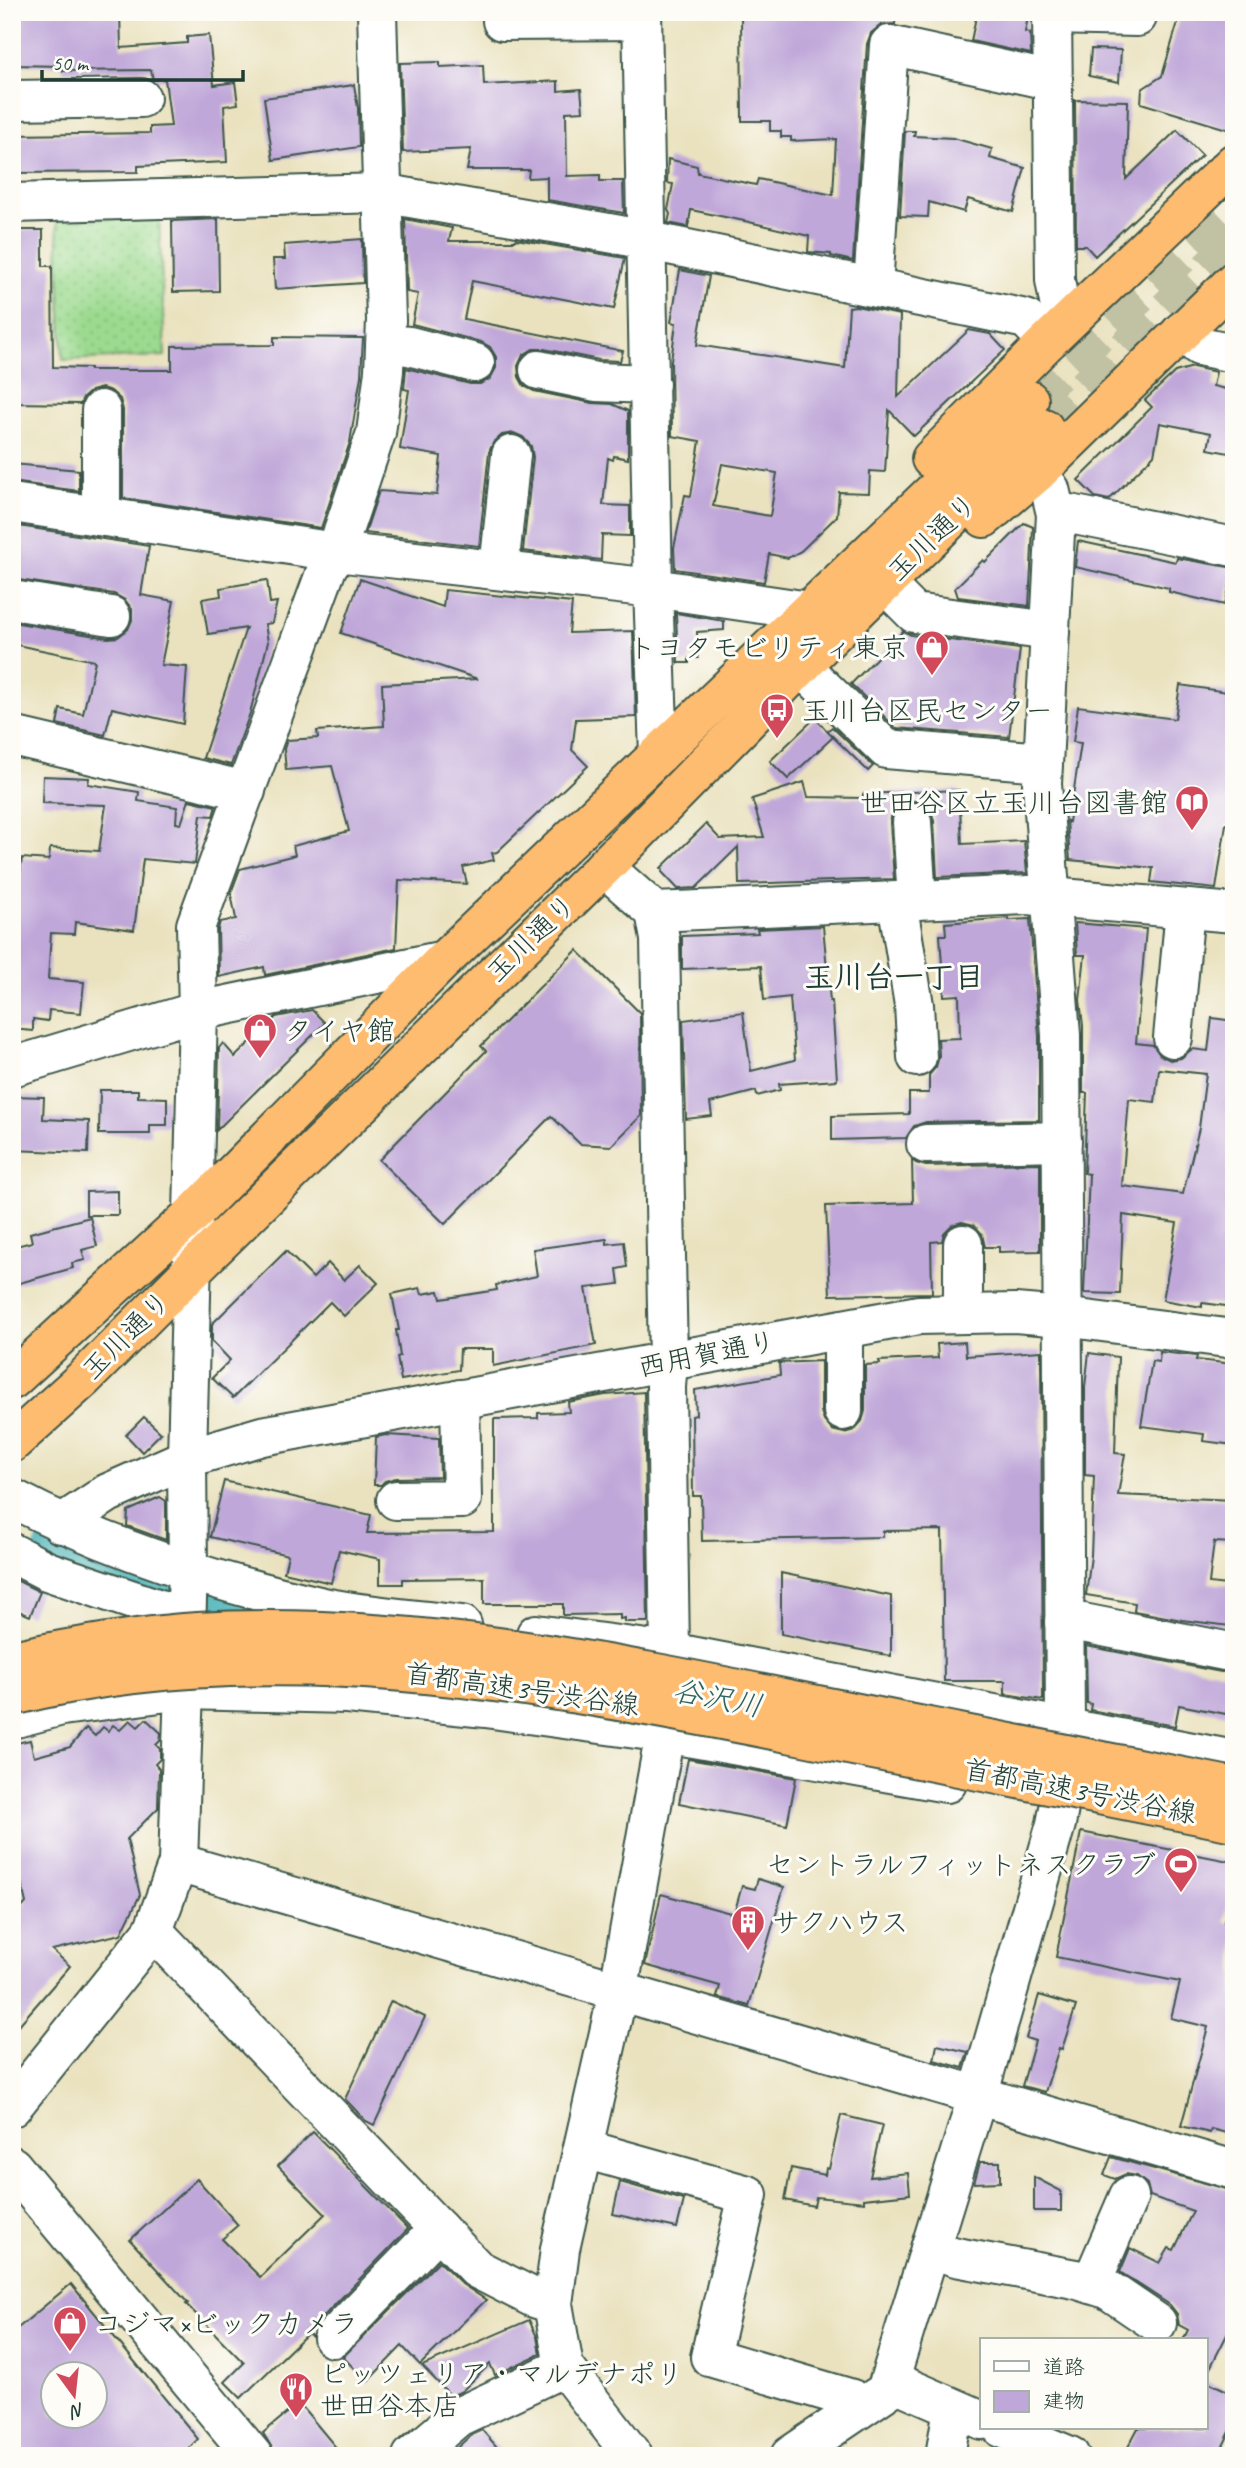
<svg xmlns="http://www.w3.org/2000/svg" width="1246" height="2468" viewBox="0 0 1246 2468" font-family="Caveat,'Klee One',sans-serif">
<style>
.grass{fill:url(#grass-dots);stroke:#5d8c62;stroke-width:2}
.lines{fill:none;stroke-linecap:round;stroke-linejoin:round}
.river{stroke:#3cadb4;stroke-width:49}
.building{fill:#c0a7d9;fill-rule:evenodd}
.highway-tunnel{stroke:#c1c1a3;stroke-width:38;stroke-dasharray:38 19;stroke-linecap:butt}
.minor-casing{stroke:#3d5649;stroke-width:42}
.highway-casing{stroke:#3d5649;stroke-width:42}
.minor{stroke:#fff;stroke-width:38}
.highway{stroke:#febc70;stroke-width:38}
.highway-bridge-casing{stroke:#3d5649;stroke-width:42;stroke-linecap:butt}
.highway-bridge{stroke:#febc70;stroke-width:38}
.labels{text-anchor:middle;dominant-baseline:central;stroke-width:6;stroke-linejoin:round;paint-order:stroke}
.street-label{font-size:28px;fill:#1f3d34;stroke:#fdfcf7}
.poi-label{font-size:28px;fill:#1f3d34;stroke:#fdfcf7;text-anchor:start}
.neighbourhood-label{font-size:30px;font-weight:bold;fill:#1f3d34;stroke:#fdfcf7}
.water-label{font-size:30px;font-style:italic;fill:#296461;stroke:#fdfcf7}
</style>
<defs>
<pattern id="grass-dots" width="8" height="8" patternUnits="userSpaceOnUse" patternTransform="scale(1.75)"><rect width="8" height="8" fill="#9bda8f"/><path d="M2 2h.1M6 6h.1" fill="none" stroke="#85bc7c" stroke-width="1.8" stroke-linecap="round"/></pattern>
</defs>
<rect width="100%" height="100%" fill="#fdfcf7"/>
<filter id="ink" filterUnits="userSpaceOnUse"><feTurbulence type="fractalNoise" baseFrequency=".0143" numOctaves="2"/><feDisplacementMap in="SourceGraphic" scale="14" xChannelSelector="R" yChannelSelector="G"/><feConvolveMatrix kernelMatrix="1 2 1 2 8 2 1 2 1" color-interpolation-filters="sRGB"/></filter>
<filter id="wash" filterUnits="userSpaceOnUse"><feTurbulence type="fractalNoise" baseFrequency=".00686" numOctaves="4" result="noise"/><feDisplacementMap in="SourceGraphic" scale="28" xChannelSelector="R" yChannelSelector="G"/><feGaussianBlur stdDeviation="1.57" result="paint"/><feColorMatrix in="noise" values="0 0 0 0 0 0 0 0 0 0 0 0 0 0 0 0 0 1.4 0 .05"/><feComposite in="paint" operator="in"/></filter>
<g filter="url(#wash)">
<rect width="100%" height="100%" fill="#eae2bf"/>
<polygon class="grass" points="159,216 165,356 63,360 57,220"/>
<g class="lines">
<g class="river">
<polyline points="58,1552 164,1587"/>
<polyline points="202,1599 304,1631"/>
</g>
</g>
<g id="blocks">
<g class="building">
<polygon points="12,12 120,12 121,48 187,43 187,37 209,35 214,85 235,82 238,104 224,106 227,162 138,166 138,172 12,173 12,135 150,133 150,127 171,126 165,79 153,80 151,70 63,71 63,66 12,65"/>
<polygon points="741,12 896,12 895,24 881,25 871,33 867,44 853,261 831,256 831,254 808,252 809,236 749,222 691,210 688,227 668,223 670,214 668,210 673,184 667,183 668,159 697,166 698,173 756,185 758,179 833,195 836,139 791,141 791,137 781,137 781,131 770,131 770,121 742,121"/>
<polygon points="977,12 1029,12 1025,32 1030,33 1031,54 971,41"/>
<polygon points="1181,12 1234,12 1234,117 1230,130 1141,103 1142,89 1162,76"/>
<polygon points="1091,49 1121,50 1119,82 1089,76"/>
<polygon points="440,62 440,67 483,65 484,85 558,81 558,91 581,89 583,111 566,112 567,176 600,175 600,181 623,181 624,213 547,200 547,177 528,178 529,170 467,170 471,149 403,152 400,63"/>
<polygon points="354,85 358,108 359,147 273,160 264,98"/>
<polygon points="1075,100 1128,101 1126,179 1177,130 1202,155 1095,256 1086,246 1076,246"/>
<polygon points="905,131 915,131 914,136 953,138 992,149 990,158 1025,168 1013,212 968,199 964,212 929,202 928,217 900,216"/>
<polygon points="218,219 219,291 173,292 172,221"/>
<polygon points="405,219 452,228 449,241 515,241 516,239 625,258 614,309 472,281 464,319 623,351 620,361 599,360 544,349 533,349 523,355 518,366 519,377 524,386 534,391 592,403 612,404 628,411 628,459 614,456 613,460 608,458 603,505 630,506 630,536 602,535 601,560 523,551 533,457 531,446 523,437 514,433 502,435 493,443 489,452 479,546 365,533 379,491 437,495 441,456 400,449 409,390 404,389 406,368 470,384 480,384 490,379 496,368 496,357 490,347 481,342 412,324 418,294 407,292"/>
<polygon points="12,230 43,230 43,266 52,266 53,367 90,368 90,370 172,370 172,346 274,345 274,337 363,338 361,376 350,442 321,528 123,498 123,410 120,399 111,391 102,388 91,391 82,399 81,404 12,403"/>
<polygon points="362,239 363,283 275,289 273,259 285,259 284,245"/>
<path d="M680,270L709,276L697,345L845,368L849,307L856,306L900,315L898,397L969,330L990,334L1005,350L914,436L889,410L885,472L870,471L869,493L839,492L837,516L801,551L788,558L769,554L764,582L675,569L674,548L685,495L691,496L700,441L672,436L671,361L676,323L671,322ZM722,464L777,473L770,516L713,506Z"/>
<polygon points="1193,367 1216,372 1213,386 1234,391 1234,454 1208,449 1211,433 1160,423 1154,455 1109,500 1095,497 1078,480 1152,407 1145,400 1175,372"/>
<polygon points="12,464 79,470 79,491 12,482"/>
<polygon points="1024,523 1033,527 1029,606 958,597 955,588 983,560 985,562"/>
<polygon points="12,525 149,546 141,595 174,601 161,665 187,667 183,724 112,708 105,735 57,724 60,709 83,714 95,661 12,644 12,622 108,638 118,637 128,629 132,620 132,609 125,600 114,594 12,579"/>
<polygon points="1078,541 1176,562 1177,558 1234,568 1225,605 1169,592 1169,588 1075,567"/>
<polygon points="360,579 443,607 445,590 572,603 569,633 633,631 636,717 576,719 572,750 588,766 497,852 492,853 494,860 463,867 467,884 399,880 396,948 265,975 264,967 219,977 218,929 220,922 236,919 231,893 240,869 295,855 293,846 349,831 332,766 286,770 284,749 287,740 318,738 317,731 384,726 382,684 478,679 341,633"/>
<polygon points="267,580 270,603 277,602 272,623 265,624 268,642 250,713 231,765 203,758 246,628 208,634 202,599 221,596 220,588"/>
<polygon points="676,613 724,621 724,630 697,632 698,658 689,658 689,663 678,663"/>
<polygon points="903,631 911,635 1020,649 1009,737 896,728 851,684"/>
<polygon points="1180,685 1234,693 1234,825 1226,824 1216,889 1151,882 1153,868 1070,860 1067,821 1069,822 1081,743 1073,742 1078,706 1175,719"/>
<polygon points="815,718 833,737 788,779 770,761"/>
<polygon points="832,727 873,766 868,771 827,731"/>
<polygon points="43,776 89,778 88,784 139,792 138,801 177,807 176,823 181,824 189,800 216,806 213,816 201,815 195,864 143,859 134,930 75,922 74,934 51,933 48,979 84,982 81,1013 49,1010 48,1021 33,1019 33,1031 12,1029 12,874 20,875 22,858 49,860 50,848 99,851 106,805 42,803"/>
<polygon points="804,782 808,797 863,798 863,794 959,790 962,844 1024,841 1027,873 937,877 934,821 931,810 922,803 911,800 900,803 892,813 890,823 894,879 739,884 738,847 696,888 678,889 662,872 663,870 661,868 706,824 720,839 764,837 752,799"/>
<polygon points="1009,918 1009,920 1030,919 1039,1036 1039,1120 926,1122 914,1126 906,1138 832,1140 832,1116 909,1114 909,1093 929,1093 929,1075 936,1067 939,1056 938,1039 960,1038 959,995 944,996 940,935 946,935 945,923"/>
<path d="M1075,923L1146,929L1136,1043L1153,1045L1160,1055L1170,1060L1181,1058L1192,1049L1208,1051L1212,1018L1234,1021V1307L1202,1303V1307L1163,1300L1177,1223L1123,1215L1120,1294L1084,1293L1089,1174L1084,1173L1087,1093H1083V1026L1080,1000L1085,955H1077ZM1159,1069L1206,1074L1199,1128L1183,1194L1122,1186L1129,1099L1155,1102Z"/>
<polygon points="823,926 830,1001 832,1001 837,1080 779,1084 780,1090 757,1096 756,1091 710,1103 712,1116 686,1119 683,1020 743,1012 751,1071 795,1060 790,997 764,1000 761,966 682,969 682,936 758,933 757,929"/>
<polygon points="577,950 640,1013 641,1116 611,1146 580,1144 551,1116 445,1224 379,1160 486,1051 481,1046"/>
<polygon points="312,1010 325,1023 217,1130 219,1048 223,1043 235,1057 276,1017"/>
<polygon points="100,1090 138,1090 138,1097 167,1098 167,1125 150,1125 150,1134 99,1134"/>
<polygon points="12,1096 44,1097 43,1119 89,1121 88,1153 12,1150"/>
<polygon points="912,1160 916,1163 926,1166 1040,1163 1040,1251 999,1252 999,1247 985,1247 982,1234 974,1225 962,1222 952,1225 944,1233 942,1241 931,1242 932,1293 830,1295 826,1206 913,1203"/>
<polygon points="118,1191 118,1215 86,1215 86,1192"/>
<polygon points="90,1217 97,1246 82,1250 85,1260 72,1263 73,1268 16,1284 12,1269 12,1247 32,1242 30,1233"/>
<polygon points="607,1239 607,1244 624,1242 627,1267 617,1269 619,1284 586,1288 596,1345 493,1366 493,1349 460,1349 459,1370 401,1380 397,1357 400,1356 396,1330 399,1330 392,1294 420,1288 422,1294 439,1291 441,1299 497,1290 496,1285 537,1276 533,1249"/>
<polygon points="286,1251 313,1278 328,1263 344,1280 360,1265 378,1283 344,1316 330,1302 233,1398 212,1378 230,1360 212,1341 212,1324"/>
<polygon points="965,1342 966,1356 1041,1351 1043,1700 1005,1694 1005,1681 944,1681 942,1530 883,1531 883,1537 702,1541 701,1496 693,1496 692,1416 696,1415 695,1390 780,1375 779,1363 821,1361 821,1411 824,1421 832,1430 844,1433 854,1430 862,1421 865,1411 865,1365 880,1364 879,1361 938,1358 937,1344"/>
<polygon points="1160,1352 1197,1356 1196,1360 1234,1364 1234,1445 1203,1441 1204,1434 1141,1426 1152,1361 1159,1362"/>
<polygon points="1089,1353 1118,1357 1115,1453 1125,1454 1118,1495 1234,1500 1234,1543 1214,1542 1209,1583 1234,1586 1230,1626 1182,1620 1134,1611 1135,1603 1086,1595 1091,1556 1094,1476 1085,1475 1085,1387"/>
<polygon points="644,1392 648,1622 625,1622 625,1618 620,1619 620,1614 563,1615 563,1604 484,1604 484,1578 403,1579 403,1584 380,1584 380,1559 339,1550 331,1583 284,1572 288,1555 210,1537 224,1481 371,1515 367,1533 494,1532 494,1419 538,1418 538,1413 569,1412 568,1402 605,1395"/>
<polygon points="144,1417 161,1433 142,1452 126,1435"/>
<polygon points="386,1435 439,1438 440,1477 396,1478 385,1481 381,1485 374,1485 376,1437"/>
<polygon points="160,1497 166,1501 166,1540 127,1526 128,1511"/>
<polygon points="781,1573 891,1596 891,1656 781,1634"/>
<polygon points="12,1578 40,1592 30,1616 12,1608"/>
<polygon points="1086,1646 1221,1672 1234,1671 1234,1680 1226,1714 1179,1705 1175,1726 1090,1710 1091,1704 1087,1703"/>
<polygon points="146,1719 161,1733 160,1741 156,1745 160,1749 160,1759 155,1764 159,1769 158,1808 127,1839 140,1895 121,1934 52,1950 70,1966 12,2033 12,1919 26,1903 15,1856 12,1857 12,1744 30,1740 34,1757 70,1747 86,1728 95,1736 103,1727 108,1731 113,1725 120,1730 130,1720 138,1727"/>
<polygon points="688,1759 796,1778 787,1825 679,1803"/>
<polygon points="1081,1832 1234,1862 1234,1873 1224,1922 1234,1924 1234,2135 1211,2129 1210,2133 1181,2126 1208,2027 1171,2018 1180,1982 1056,1957"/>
<polygon points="758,1879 784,1887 749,2006 717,1997 720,1986 645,1965 661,1894 734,1914 742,1886 755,1889"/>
<polygon points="1039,1995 1076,2006 1062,2049 1059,2048 1045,2092 1022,2086 1035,2041 1026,2038"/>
<polygon points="391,2001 425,2017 374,2125 366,2121 345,2099"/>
<polygon points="937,2045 968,2052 963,2068 934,2060"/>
<polygon points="841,2115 882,2125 870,2177 908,2173 910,2194 864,2199 864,2202 816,2197 814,2206 785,2200 791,2168 825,2175 826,2168 829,2169"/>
<polygon points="313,2132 408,2229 317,2323 312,2337 308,2333 241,2398 225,2382 244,2363 186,2304 188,2303 130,2240 197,2179 238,2225 222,2239 260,2277 325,2214 278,2166"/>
<polygon points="1111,2157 1234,2191 1234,2321 1206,2376 1206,2340 1183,2340 1188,2330 1179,2325 1177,2314 1170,2305 1120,2272 1130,2248 1160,2263 1169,2248 1174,2250 1193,2211 1150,2196 1147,2184 1137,2176 1126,2174 1115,2179 1104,2175"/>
<polygon points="980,2162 1000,2162 1000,2182 974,2183"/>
<polygon points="1034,2177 1061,2191 1061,2211 1034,2211"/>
<polygon points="620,2182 684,2200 677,2228 613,2214"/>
<polygon points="439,2261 462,2284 486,2300 420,2365 402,2346 367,2382 343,2357"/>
<path d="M71,2284L198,2439L181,2456H12V2333ZM52,2374H94V2416H52Z"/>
<polygon points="529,2320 537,2337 540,2354 495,2375 490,2364 462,2391 451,2396 422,2366"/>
<polygon points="1206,2381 1234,2394 1234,2424 1218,2456 1140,2456 1127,2449 1138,2428 1206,2428"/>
<polygon points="299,2403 343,2456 277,2456 263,2433"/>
<polygon points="482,2430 505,2456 448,2456 471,2435"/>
</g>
</g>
</g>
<g filter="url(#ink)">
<use href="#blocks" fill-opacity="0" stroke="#3d5649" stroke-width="2"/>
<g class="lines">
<g class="highway-tunnel">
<polyline points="1029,400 1234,205"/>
<polyline points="1044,428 1234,245"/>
</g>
<g class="minor-casing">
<g id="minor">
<polyline points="642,12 653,588 659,754"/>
<polyline points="1052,12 1055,280 1059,302 1073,316"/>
<polyline points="1052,15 1137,17"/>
<polyline points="502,21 642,20"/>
<polyline points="12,100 141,98"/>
<polyline points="12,203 382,193 620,235 1026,319 1048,341"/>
<polyline points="873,287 889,45 1053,81"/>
<polyline points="1182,331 1199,346 1234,353"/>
<polyline points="386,344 409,346 475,363"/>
<polyline points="539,370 596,382 650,384"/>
<polyline points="12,503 336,552 653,588 809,611"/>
<polyline points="1056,514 1070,514 1234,547"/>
<polyline points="101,516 101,410"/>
<polyline points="499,569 511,455"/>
<polyline points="892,591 914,613 1050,631"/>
<polyline points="12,600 111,616"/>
<polyline points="801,666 886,749 1043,762"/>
<polyline points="12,736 246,791"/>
<polyline points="912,822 917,900"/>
<polyline points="604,867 655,912 660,939 668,1361 666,1387 670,1652 665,1733 618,1993 560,2249 553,2304 564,2367 633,2456"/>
<polyline points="897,901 914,1005 917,1057"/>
<polyline points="655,912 1028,895 1234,913"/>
<polyline points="1173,1038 1185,909"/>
<polyline points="12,1067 198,1011 444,960"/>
<polyline points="926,1144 1062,1141"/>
<polyline points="963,1244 963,1313"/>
<polyline points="843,1329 843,1411"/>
<path d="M12,1498C107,1548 214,1582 319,1606C364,1616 416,1619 462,1625"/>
<polyline points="396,1500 462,1499 460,1399"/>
<polyline points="61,1524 108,1493 187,1458 262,1436 919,1315 1015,1313 1063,1317 1234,1339"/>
<polyline points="12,1553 47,1571 186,1618"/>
<polyline points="1064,1622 1083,1623 1225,1651"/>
<polyline points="536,1634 670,1652 1234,1760"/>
<polyline points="12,1719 62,1706 183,1690 347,1694 486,1708 665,1733 947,1783"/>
<polyline points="178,1863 1234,2170"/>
<polyline points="153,1931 477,2269 534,2298 553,2304"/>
<polyline points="12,2107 153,1931 178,1863 188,1570 187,1458 198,1011 196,925 327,568 336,552 376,433 384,371 386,320 377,12"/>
<polyline points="584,2149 748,2195 710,2357 852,2399 856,2410"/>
<polyline points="12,2166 253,2456"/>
<polyline points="930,2249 956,2257 1075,2279 1107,2289 1157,2323"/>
<polyline points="1091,2284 1129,2196"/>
<polyline points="333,2338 439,2229"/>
<polyline points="890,2380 982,2420"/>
<polyline points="1002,2428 1070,2456"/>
<polyline points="412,2456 458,2417 564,2367"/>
<polyline points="790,2456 886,2391 984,2075 1056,1824 1060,1803 1065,1726 1061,1035 1042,784 1056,514 1050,489 1037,473"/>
<polyline points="945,2456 953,2408"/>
</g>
</g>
<g class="highway-casing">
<g id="highway">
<polyline points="931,459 1048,341 1234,163"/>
<polyline points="984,518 1037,473 1234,281"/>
<polyline points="12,1380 194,1213 444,960 1029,400"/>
<polyline points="12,1443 83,1379 191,1271 604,867 823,644 1044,428"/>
</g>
</g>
<use href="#minor" class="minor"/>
<use href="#highway" class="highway"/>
<g class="highway-bridge-casing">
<g id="highway-bridge">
<path d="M12,1660C73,1647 134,1636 197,1632C403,1620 611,1663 813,1704C953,1732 1093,1759 1234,1787"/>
<path d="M12,1696C270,1632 533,1683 788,1733C937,1763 1085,1792 1234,1822"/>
</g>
</g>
<use href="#highway-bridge" class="highway-bridge"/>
</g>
</g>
<defs>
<g id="shop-pin" transform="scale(1.75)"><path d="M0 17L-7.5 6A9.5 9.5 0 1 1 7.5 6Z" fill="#d1495b" stroke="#fdfcf7"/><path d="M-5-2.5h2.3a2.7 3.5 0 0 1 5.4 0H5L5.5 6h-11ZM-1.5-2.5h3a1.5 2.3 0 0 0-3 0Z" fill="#fff"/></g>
<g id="bus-pin" transform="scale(1.75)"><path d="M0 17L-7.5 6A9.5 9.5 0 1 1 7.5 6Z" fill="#d1495b" stroke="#fdfcf7"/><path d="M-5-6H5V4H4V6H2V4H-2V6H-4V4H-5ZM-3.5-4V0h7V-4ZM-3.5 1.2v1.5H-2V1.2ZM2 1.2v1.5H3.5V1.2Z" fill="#fff"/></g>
<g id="library-pin" transform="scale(1.75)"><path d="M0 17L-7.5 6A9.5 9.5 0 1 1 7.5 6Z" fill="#d1495b" stroke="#fdfcf7"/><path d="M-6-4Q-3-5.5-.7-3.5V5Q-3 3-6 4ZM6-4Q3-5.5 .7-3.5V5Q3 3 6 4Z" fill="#fff"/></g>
<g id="stadium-pin" transform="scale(1.75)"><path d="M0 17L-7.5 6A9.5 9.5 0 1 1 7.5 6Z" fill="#d1495b" stroke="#fdfcf7"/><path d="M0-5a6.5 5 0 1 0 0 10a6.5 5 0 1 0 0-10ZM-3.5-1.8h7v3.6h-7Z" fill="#fff"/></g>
<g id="building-pin" transform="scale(1.75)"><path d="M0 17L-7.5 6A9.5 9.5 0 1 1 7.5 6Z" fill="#d1495b" stroke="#fdfcf7"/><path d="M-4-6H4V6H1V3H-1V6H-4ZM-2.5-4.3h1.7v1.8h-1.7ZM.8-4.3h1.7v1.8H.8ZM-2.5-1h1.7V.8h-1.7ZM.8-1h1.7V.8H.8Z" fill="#fff"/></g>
<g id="restaurant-pin" transform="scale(1.75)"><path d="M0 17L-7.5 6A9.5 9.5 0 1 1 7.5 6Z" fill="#d1495b" stroke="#fdfcf7"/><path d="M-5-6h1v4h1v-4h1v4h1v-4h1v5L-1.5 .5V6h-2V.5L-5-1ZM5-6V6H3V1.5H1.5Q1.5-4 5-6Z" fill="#fff"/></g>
</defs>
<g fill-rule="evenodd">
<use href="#shop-pin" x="932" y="647"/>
<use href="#bus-pin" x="777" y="710"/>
<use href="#library-pin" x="1192" y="802"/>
<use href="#shop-pin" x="260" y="1030"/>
<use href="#stadium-pin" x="1181" y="1864"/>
<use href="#building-pin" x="748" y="1922"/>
<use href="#shop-pin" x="70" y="2323"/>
<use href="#restaurant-pin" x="296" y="2389"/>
</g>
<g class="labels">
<g class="street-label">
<text transform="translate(932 537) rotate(-44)">玉川通り</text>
<text transform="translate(531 938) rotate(-44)">玉川通り</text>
<text transform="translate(126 1335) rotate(-45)">玉川通り</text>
<text transform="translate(707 1354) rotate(-11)">西用賀通り</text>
<text transform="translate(522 1689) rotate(8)">首都高速3号渋谷線</text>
<text transform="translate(1080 1791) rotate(11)">首都高速3号渋谷線</text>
</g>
<g class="poi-label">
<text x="908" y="647" text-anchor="end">トヨタモビリティ東京</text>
<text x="802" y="710">玉川台区民センター</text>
<text x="1168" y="802" text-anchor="end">世田谷区立玉川台図書館</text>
<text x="284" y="1030">タイヤ館</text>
<text x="1156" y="1864" text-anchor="end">セントラルフィットネスクラブ</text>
<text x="772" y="1922">サクハウス</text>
<text x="94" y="2323">コジマ×ビックカメラ</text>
<text x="320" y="2373">ピッツェリア・マルデナポリ<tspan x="320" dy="32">世田谷本店</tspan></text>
</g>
<g class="neighbourhood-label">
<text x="894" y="977">玉川台一丁目</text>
</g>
<g class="water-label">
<text transform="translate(718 1698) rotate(11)">谷沢川</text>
</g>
</g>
<rect width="1246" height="2468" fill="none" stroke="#fdfcf7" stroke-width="42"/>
<rect x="980" y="2338" width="228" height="91" fill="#fdfcf7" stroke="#a4b0a9" stroke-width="2"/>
<rect x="994" y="2361" width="35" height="10" fill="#ffffff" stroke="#a4b0a9" stroke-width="2"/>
<text x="1043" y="2374" font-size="21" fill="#1f3d34">道路</text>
<rect x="994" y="2391" width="35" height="21" fill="#c0a7d9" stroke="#a4b0a9" stroke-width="2"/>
<text x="1043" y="2408" font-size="21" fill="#1f3d34">建物</text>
<g transform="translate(74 2395) rotate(165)"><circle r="33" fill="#fdfcf7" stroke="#a4b0a9" stroke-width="2"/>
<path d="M0-5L12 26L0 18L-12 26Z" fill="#d1495b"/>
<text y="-10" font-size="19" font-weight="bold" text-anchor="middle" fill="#1f3d34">N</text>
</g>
<path d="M42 70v10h201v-10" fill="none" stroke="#1f3d34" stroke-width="3.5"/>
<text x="52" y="70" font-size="21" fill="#1f3d34" stroke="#fdfcf7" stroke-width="5" paint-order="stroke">50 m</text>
</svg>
